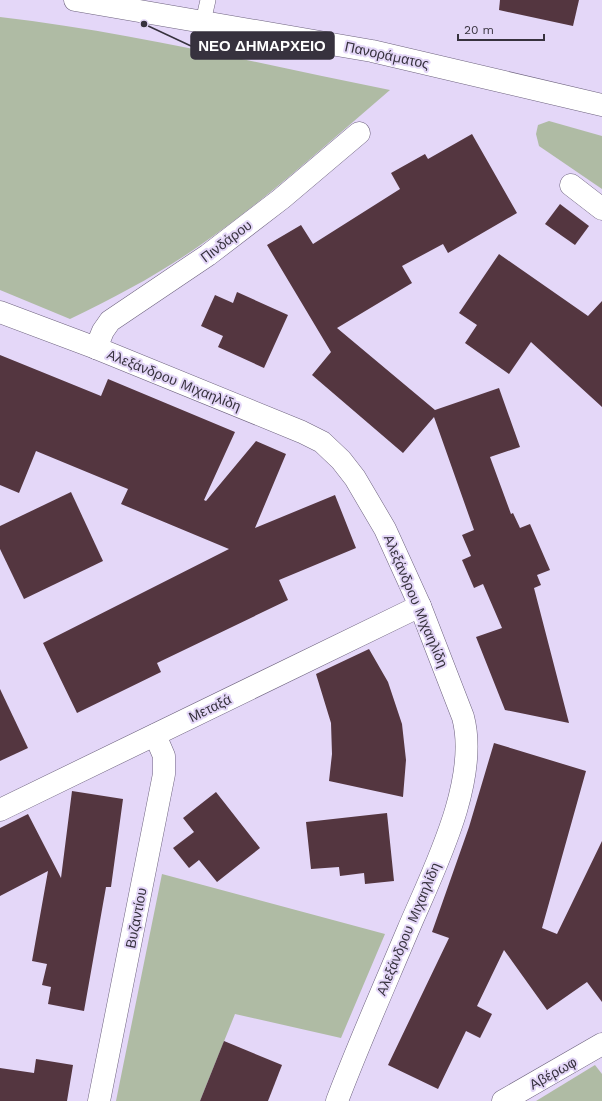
<svg xmlns="http://www.w3.org/2000/svg" width="602" height="1101" viewBox="0 0 602 1101" font-family="'Work Sans',sans-serif">
<style>
.green{fill:#afbba4}
.building{fill:#543640}
.lines{fill:none;stroke-linecap:round;stroke-linejoin:round}
.service-casing{stroke:#6d627e;stroke-width:16}
.minor-casing{stroke:#6d627e;stroke-width:23}
.tertiary-casing{stroke:#6d627e;stroke-width:23}
.secondary-casing{stroke:#6d627e;stroke-width:23}
.service{stroke:#fff;stroke-width:15}
.minor{stroke:#fff;stroke-width:22}
.tertiary{stroke:#fff;stroke-width:22}
.secondary{stroke:#fff;stroke-width:22}
.labels{text-anchor:middle;dominant-baseline:central;stroke-width:4;stroke-linejoin:round;paint-order:stroke}
.street-label{font-size:14px;fill:#37323e;stroke:#e4d7f8}
.leader{fill:none;stroke:#37323e;stroke-width:1.5}
.callout-dot{fill:#37323e;stroke:#e4d7f8;stroke-width:1.5}
.callout{fill:#37323e;stroke:#37323e;stroke-width:1.5}
.callout-label{font-size:15px;text-anchor:middle;font-weight:bold;fill:#fff}
</style>
<rect width="100%" height="100%" fill="#e4d7f8"/>
<g class="green">
<path d="M0,17C131,32 260,64 390,90C328,143 267,199 199,246C159,274 114,298 70,319L0,290Z"/>
<polygon points="549,121 602,136 602,189 539,146 536,134 538,125"/>
<polygon points="162,874 385,934 341,1038 235,1014 200,1101 116,1101"/>
<polygon points="595,1065 602,1074 602,1101 536,1101"/>
</g>
<g class="building">
<polygon points="500,0 579,0 573,26 499,10"/>
<polygon points="472,134 517,213 448,253 443,244 402,266 412,283 337,328 435,410 499,388 520,447 490,457 511,514 513,513 520,528 530,524 550,570 537,575 541,585 534,588 569,723 505,710 476,637 502,628 483,584 474,588 462,560 471,556 462,535 474,530 434,417 403,453 312,375 331,352 267,245 301,225 313,244 400,189 391,173 425,154 428,159"/>
<polygon points="560,204 589,226 575,245 545,224"/>
<polygon points="499,254 588,316 602,301 602,407 531,342 509,374 465,343 477,325 459,313"/>
<polygon points="237,292 288,315 264,368 218,347 223,336 201,326 215,295 233,303"/>
<polygon points="0,355 101,396 108,379 235,432 204,500 206,501 256,441 286,454 255,528 335,495 356,548 279,580 288,600 157,663 161,672 77,713 43,643 229,549 121,504 128,489 36,451 19,493 0,485"/>
<polygon points="71,492 103,561 24,599 0,549 0,526"/>
<polygon points="369,649 388,682 402,724 406,760 403,797 329,781 332,754 331,723 316,674"/>
<polygon points="0,689 28,748 0,761"/>
<polygon points="494,743 586,771 542,928 557,934 602,841 602,1002 587,982 547,1010 504,950 477,1006 492,1014 480,1038 466,1031 438,1089 388,1065 449,938 432,932 469,827"/>
<polygon points="72,791 123,799 111,887 106,887 84,1011 48,1004 51,987 42,985 47,964 32,961 48,871 0,896 0,828 28,814 61,878"/>
<polygon points="216,792 260,848 217,882 199,860 189,868 173,848 194,832 183,818"/>
<polygon points="387,813 394,881 365,884 364,873 340,876 339,867 311,869 306,822"/>
<polygon points="224,1041 282,1065 268,1101 200,1101"/>
<polygon points="36,1059 73,1065 67,1101 0,1101 0,1068 34,1073"/>
</g>
<g class="lines">
<g class="service-casing">
<polyline id="service" points="203,22 208,0"/>
</g>
<g class="minor-casing">
<g id="minor">
<polyline points="571,185 602,209"/>
<polyline points="96,348 103,331 110,321 208,255 281,199 359,133"/>
<polyline points="99,1101 164,774 164,756 155,735"/>
<polyline points="503,1101 602,1044"/>
</g>
</g>
<g class="tertiary-casing">
<g id="tertiary">
<path d="M0,312L96,348L302,432L322,442L341,460L355,478L385,529L420,606L463,717C480,781 433,871 408,930C384,987 359,1043 337,1101"/>
<polyline points="0,810 420,606"/>
</g>
</g>
<g class="secondary-casing">
<polyline id="secondary" points="75,0 372,51 602,105"/>
</g>
<use href="#service" class="service"/>
<use href="#minor" class="minor"/>
<use href="#tertiary" class="tertiary"/>
<use href="#secondary" class="secondary"/>
</g>
<g class="labels">
<g class="street-label">
<text transform="translate(387 55) rotate(12)">Πανοράματος</text>
<text transform="translate(226 241) rotate(-37)">Πινδάρου</text>
<text transform="translate(174 380) rotate(22)">Aλεξάνδρου Mιχαηλίδη</text>
<text transform="translate(416 601) rotate(67)">Aλεξάνδρου Mιχαηλίδη</text>
<text transform="translate(210 708) rotate(-26)">Μεταξά</text>
<text transform="translate(136 918) rotate(-79)">Βυζαντίου</text>
<text transform="translate(408 929) rotate(-67)">Aλεξάνδρου Mιχαηλίδη</text>
<text transform="translate(553 1073) rotate(-29)">Αβέρωφ</text>
</g>
</g>
<path class="leader" d="M144 24L191 46"/>
<circle class="callout-dot" cx="144" cy="24" r="4"/>
<rect class="callout" x="191" y="32" width="143" height="27" rx="4"/>
<g class="callout-label">
<text x="262" y="51">ΝΕΟ ΔΗΜΑΡΧΕΙΟ</text>
</g>
<path d="M458 34v6h86v-6" fill="none" stroke="#37323e" stroke-width="2"/>
<text x="464" y="34" font-size="12" fill="#37323e" stroke="#e4d7f8" stroke-width="3" paint-order="stroke">20 m</text>
</svg>
